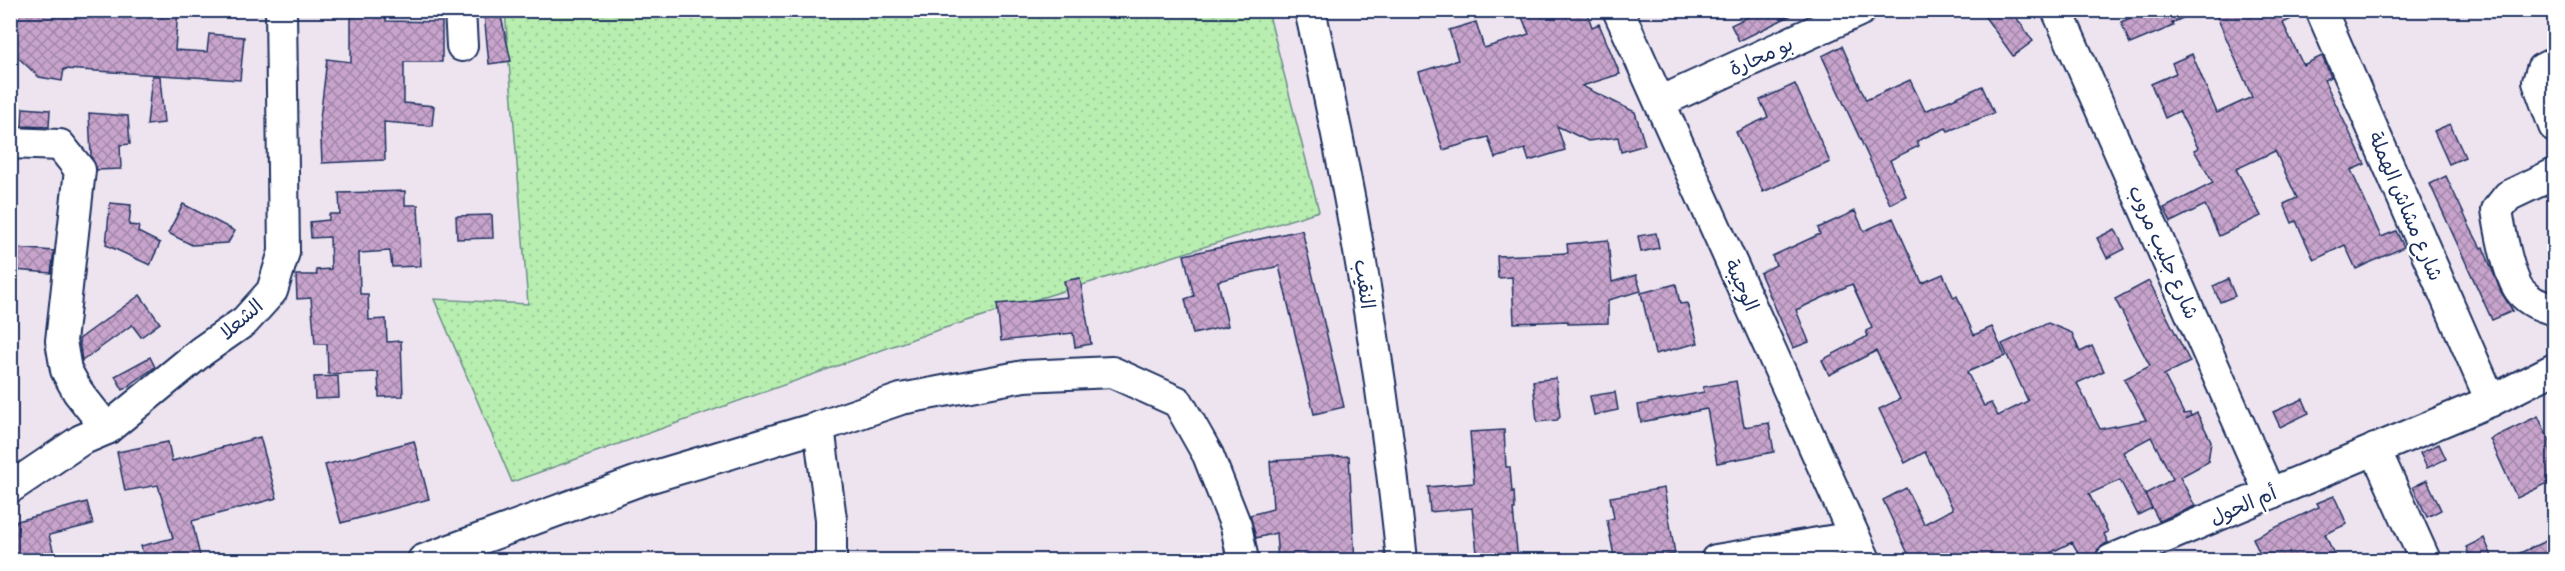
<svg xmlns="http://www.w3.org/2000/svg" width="2565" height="571" viewBox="0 0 2565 571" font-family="Itim,'Playpen Sans Arabic',sans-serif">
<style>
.grass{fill:url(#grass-dots);stroke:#6a8e87;stroke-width:1.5}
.building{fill:url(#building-cross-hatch);stroke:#1b2f5e;stroke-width:1.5}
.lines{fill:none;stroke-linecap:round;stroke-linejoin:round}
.minor-casing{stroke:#1b2f5e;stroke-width:34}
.minor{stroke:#fff;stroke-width:30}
.labels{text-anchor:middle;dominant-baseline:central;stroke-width:5;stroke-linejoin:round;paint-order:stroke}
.street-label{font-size:20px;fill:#1b2f5e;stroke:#fff}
</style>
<defs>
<pattern id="grass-dots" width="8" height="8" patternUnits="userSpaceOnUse" patternTransform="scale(1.5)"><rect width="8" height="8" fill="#b8eeb0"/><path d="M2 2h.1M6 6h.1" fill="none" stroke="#9ecc9a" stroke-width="1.8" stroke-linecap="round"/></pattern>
<pattern id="building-cross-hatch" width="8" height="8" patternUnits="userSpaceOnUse" patternTransform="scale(1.5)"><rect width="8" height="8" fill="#c8a4cc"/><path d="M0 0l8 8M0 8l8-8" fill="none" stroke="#a286a9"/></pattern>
</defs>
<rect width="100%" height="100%" fill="#eee4f0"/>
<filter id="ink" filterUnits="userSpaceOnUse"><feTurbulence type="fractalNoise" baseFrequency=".0167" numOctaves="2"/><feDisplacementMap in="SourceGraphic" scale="12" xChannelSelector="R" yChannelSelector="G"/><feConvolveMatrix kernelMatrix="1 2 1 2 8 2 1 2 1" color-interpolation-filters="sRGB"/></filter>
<g filter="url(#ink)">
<polygon class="grass" points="505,11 1268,11 1319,211 935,331 512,482 434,299 528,304"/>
<g class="building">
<polygon points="10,10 79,10 152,16 153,10 178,10 175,50 207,52 209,34 244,37 240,80 64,69 62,81 39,77 10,50"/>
<polygon points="351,10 386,10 386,21 442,22 442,62 404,62 404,103 434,106 432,126 384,122 385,160 322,163 320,119 327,59 351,62"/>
<polygon points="1519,10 1586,10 1592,27 1599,24 1620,74 1582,86 1635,112 1645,145 1621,152 1618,137 1588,141 1557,126 1565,150 1529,161 1525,149 1495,158 1488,137 1443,150 1419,72 1458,60 1449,30 1476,22 1484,48 1529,34"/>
<polygon points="1762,10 1802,10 1739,41 1731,25"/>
<polygon points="1980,10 2011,10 2033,41 2013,56"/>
<polygon points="2148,10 2199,10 2172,23 2173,26 2130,44 2121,22"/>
<polygon points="2214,10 2304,10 2304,13 2283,23 2303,65 2322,56 2331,77 2324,80 2365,164 2351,170 2381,237 2396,231 2404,247 2356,269 2345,245 2314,260 2296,221 2292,223 2284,204 2297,198 2275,151 2236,169 2261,216 2219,236 2205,205 2171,222 2164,208 2213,183 2194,150 2198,148 2179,111 2165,118 2151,84 2176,73 2172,63 2192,54 2217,113 2252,97"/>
<polygon points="500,12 511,61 489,64 484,14"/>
<polygon points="1842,46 1866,100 1910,80 1925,111 1982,86 1994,113 1948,131 1946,128 1917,141 1919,146 1890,160 1906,196 1890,204 1822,56"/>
<polygon points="152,76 160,76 164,123 147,125"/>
<polygon points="1795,84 1830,162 1763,192 1736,132 1768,117 1760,100"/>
<polygon points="23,108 50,110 49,127 22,126"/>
<polygon points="89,113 128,116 130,144 120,145 121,169 97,170 91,156"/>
<polygon points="2450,124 2465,157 2449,164 2434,131"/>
<polygon points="2446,176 2470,227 2481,248 2483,247 2501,292 2513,311 2492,320 2430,184"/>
<polygon points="405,191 405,205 418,205 421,266 392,267 390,251 359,253 360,294 368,294 369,320 386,319 387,342 401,341 403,396 379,397 378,372 328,374 327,344 315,344 311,298 297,299 296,275 317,275 316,270 331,269 330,237 311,238 310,222 329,220 329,214 340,214 339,193"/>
<polygon points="110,203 131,205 129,225 139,226 138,232 160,243 150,265 106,245"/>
<polygon points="183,204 235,231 228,243 192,245 168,233"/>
<polygon points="1855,211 1864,231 1893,218 1922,283 1943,274 1954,298 1957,296 1974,335 1992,327 2005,356 1967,372 1984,406 1991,403 1998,416 2028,401 2002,344 2048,323 2072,333 2080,352 2092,346 2104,371 2077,383 2100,429 2146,420 2124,379 2150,366 2115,299 2149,281 2190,362 2164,375 2184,414 2190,413 2191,416 2186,419 2197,413 2211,441 2208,462 2180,477 2195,506 2159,521 2145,494 2173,479 2151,437 2123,452 2152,508 2138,515 2120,480 2089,494 2108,532 2104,534 2108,542 2098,549 2094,561 2083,561 2072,542 2040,558 2036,551 2018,561 1926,561 1922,554 1911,560 1883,500 1906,488 1924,524 1953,509 1925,452 1905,463 1879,409 1900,399 1876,351 1829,375 1822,360 1868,336 1866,331 1872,328 1852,284 1796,310 1809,342 1793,348 1760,273 1776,265 1772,256 1820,234 1818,228"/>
<polygon points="492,215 493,238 457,239 456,216"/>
<polygon points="2115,229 2125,249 2107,258 2097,238"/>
<polygon points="1302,230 1344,407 1314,414 1279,266 1218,281 1228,326 1193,334 1185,299 1194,296 1184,255"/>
<polygon points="1656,233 1659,248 1641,252 1638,236"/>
<polygon points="1608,240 1612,282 1636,275 1641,291 1608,300 1608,323 1568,324 1568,321 1514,323 1512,277 1498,278 1497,256 1568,253 1567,244"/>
<polygon points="16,248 54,251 51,273 14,270"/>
<polygon points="1080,278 1091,344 1075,347 1073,333 1001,341 997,304 1067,297 1064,281"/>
<polygon points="2228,279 2235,296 2220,302 2213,286"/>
<polygon points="1676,284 1680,304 1687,303 1698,343 1655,354 1641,293"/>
<polygon points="140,295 160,323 141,337 132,325 82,361 79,339"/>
<polygon points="150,357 155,367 123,390 115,376"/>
<polygon points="338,376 339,398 315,399 314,377"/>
<polygon points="1556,378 1560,417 1557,420 1537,422 1533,381"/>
<polygon points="1736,381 1744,427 1769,423 1774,452 1717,463 1707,409 1641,422 1638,405 1704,392 1703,387"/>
<polygon points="1615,392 1618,410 1594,415 1590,396"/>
<polygon points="2303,399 2309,413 2280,427 2273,412"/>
<polygon points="2538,416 2554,451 2554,480 2517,498 2490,439"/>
<polygon points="1504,430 1506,467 1510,467 1512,492 1514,491 1515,509 1513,509 1518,561 1478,561 1472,508 1430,512 1428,487 1474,483 1470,432"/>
<polygon points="260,437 277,498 192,521 201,561 145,561 141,546 173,538 158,485 125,491 117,452 168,442 172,461"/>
<polygon points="414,441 429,499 341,523 325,465"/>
<polygon points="2439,444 2446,459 2427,468 2420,453"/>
<polygon points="1349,456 1355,561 1278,561 1276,533 1256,538 1250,515 1273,509 1270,461"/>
<polygon points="2427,480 2441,510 2427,517 2413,487"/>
<polygon points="1664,488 1675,554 1639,561 1615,561 1607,520 1614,518 1610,497"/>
<polygon points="2334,496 2347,524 2325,534 2337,561 2263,561 2253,538 2319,507 2317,503"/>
<polygon points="87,502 93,524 49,535 56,561 13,561 10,552 10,523"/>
<polygon points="2554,537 2554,561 2503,561"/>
<polygon points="2484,538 2494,561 2472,561 2466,547"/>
</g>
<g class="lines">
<g class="minor-casing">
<g id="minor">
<polyline points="460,10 462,46"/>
<path d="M1310,10C1352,192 1383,375 1402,560"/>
<polyline points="1618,10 1865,560"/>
<polyline points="2057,10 2270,494"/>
<polyline points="2321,10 2491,401"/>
<polyline points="2554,63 2542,69 2538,82 2554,126"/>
<polyline points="1660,102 1861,10"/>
<polyline points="10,143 60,145 80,170 61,341 66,370 78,392 107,429"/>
<path d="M2554,174L2508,196L2497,210C2500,229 2509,279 2521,292C2531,303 2542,306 2554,310"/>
<polyline points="819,427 831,519 831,560"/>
<polyline points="2375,449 2425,560"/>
<polyline points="10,488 81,440 107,429 202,351 245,321 272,291 284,252 281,10"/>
<polyline points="423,560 638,481 819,427 901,399 1024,376 1112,372 1178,402 1208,455 1236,526 1243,560"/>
<polyline points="1716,560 1854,537"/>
<polyline points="2111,560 2491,401 2554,369"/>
</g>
</g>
<use href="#minor" class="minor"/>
</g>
</g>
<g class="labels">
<g class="street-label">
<text transform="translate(1761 56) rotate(-24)">بو محارة</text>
<text transform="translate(2406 206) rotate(67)">شارع مشاش الهملة</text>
<text transform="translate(2164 252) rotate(66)">شارع جليب مروب</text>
<text transform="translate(1365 284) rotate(82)">النقيب</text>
<text transform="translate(1742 285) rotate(66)">الوجيبة</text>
<text transform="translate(241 319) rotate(-41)">الشعلا</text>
<text transform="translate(2243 505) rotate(-23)">أم الحول</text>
</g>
</g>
<rect width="2565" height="571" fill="none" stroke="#fff" stroke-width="36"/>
<rect x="18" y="18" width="2529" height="535" fill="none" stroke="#1b2f5e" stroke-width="2" filter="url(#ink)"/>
</svg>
